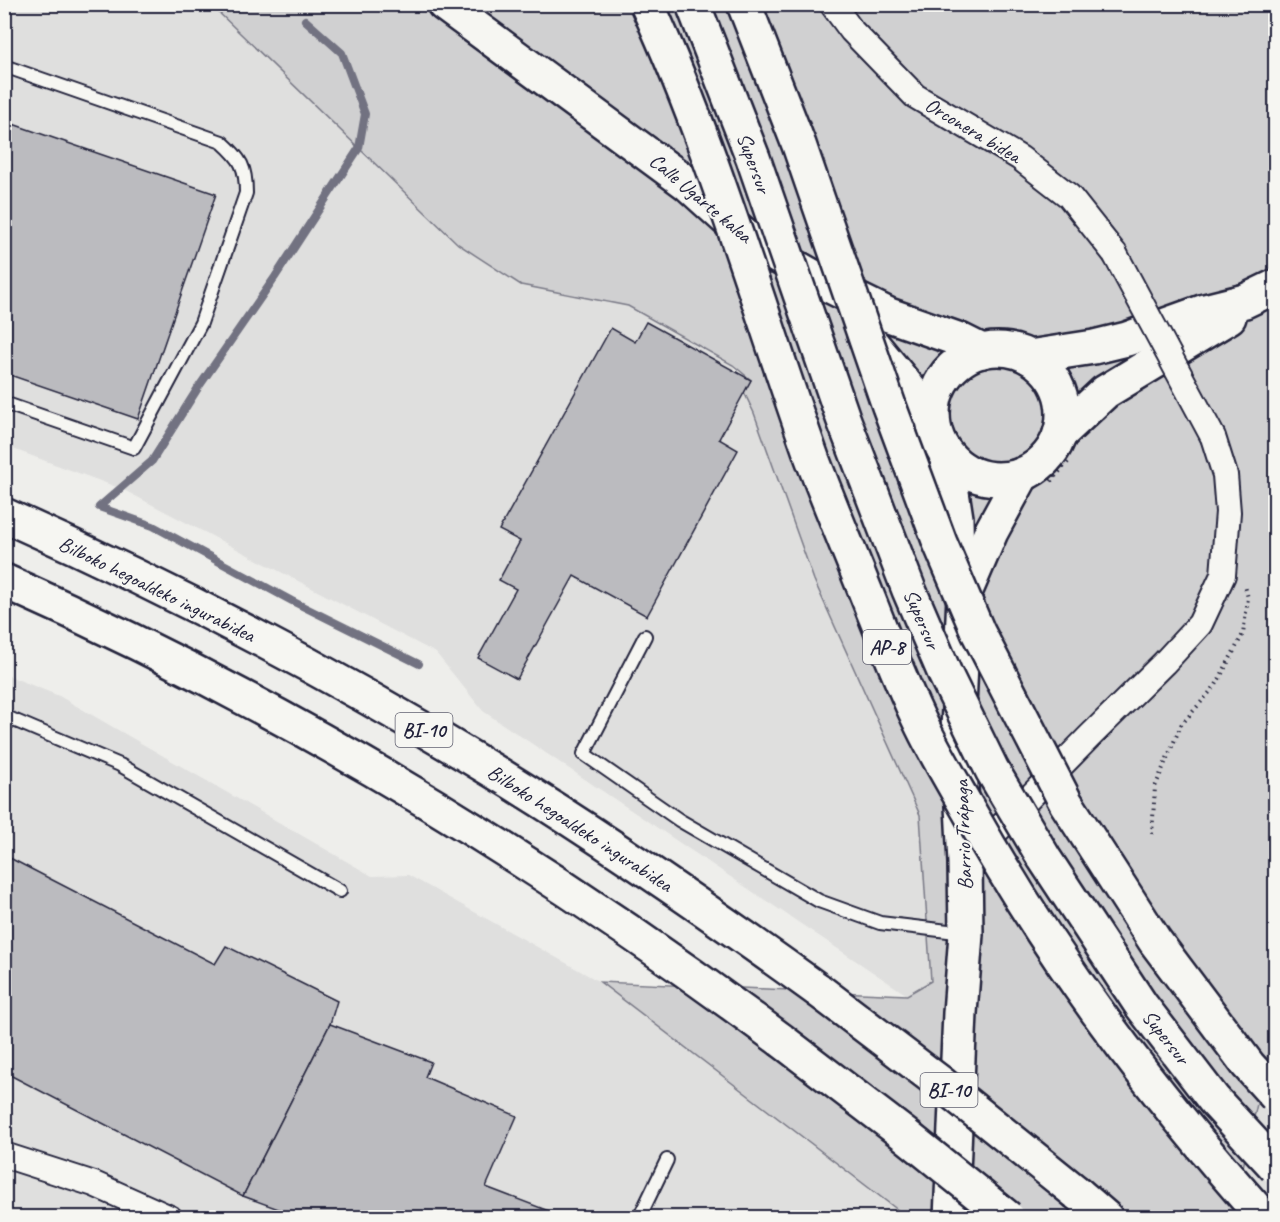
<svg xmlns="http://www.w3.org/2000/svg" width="1280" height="1222" viewBox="0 0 1280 1222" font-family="Caveat,sans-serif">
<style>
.built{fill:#dfdfde}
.green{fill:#d0d0d1;stroke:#797986;stroke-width:1.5}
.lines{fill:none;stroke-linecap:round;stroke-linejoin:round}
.stream{stroke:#727281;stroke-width:8}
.building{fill:#bbbbbf;stroke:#22223b;stroke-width:1.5}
.lane-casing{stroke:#22223b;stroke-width:16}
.street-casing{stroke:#22223b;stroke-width:28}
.secondary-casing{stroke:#22223b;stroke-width:38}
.highway-casing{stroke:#22223b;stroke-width:38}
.path{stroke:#22223b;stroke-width:4;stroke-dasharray:1.5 4.5;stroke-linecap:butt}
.lane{stroke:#f6f6f2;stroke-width:12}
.street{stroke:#f6f6f2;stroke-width:24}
.secondary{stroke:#f6f6f2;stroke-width:33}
.highway{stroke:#f6f6f2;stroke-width:33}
.street-bridge-casing{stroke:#22223b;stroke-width:28;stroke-linecap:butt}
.highway-bridge-casing{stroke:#22223b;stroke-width:38;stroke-linecap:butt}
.street-bridge{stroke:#f6f6f2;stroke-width:24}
.highway-bridge{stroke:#f6f6f2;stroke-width:33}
.labels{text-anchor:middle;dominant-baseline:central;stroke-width:4.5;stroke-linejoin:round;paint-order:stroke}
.shield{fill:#f6f6f2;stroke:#626272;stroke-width:1.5}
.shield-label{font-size:20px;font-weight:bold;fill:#22223b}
.street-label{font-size:21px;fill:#22223b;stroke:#f6f6f2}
</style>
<rect width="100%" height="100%" fill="#eeeeeb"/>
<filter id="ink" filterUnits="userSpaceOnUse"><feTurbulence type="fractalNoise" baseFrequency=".0167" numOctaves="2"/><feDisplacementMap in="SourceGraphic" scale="12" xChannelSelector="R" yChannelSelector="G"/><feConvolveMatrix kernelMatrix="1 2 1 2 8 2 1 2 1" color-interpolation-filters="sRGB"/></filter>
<g filter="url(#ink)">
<g class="built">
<polygon points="4,5 211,5 458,244 521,285 628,305 733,365 754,413 814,580 920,815 931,981 907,995 483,711 436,653 122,489 5,446"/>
<polygon points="4,674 59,696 372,876 408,875 600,982 907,1217 5,1217"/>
<polygon points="1275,1018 1275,1217 1232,1218"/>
</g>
<polygon class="green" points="211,5 1275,5 1276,1018 1232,1217 907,1217 600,982 907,995 931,981 920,815 814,580 754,413 744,392 751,380 733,365 628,306 521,285 458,244"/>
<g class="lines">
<polyline class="stream" points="305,20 342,53 365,114 359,148 275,277 198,388 152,461 99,507 153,526 292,601 419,664"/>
</g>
<g class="building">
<polygon points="4,121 216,194 138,419 4,373"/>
<polygon points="646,322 751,380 719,439 738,450 647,616 574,576 517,679 478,658 516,589 499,580 520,541 499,530 611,328 635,342"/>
<polygon points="4,855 215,964 226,946 337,1001 330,1024 243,1196 4,1072"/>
<polygon points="330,1024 431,1062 425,1077 517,1116 486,1187 567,1218 303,1218 243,1196"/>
</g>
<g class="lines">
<g class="lane-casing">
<g id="lane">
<path d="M4,66L222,142C241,159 246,167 246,193L201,323L134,448L4,403"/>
<polyline points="645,636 584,754 679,820 819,901 880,923 965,933"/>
<polyline points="4,716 120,765 340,891"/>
<polyline points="639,1218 667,1160"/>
</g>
</g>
<g class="street-casing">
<g id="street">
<polyline points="832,4 852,31 915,96 1020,158 1069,196 1115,254"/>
<polyline points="976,852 1089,737 1164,663 1200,624 1223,575 1228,512 1225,475 1213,437"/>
<polyline points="4,1155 94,1184 170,1218"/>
</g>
</g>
<g class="secondary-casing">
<g id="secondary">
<polyline points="444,4 688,184 752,242 824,283 889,315 960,340 982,351"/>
<polyline points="864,334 933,418"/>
<circle cx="998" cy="414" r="65"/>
<polyline points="1029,357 1094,347 1127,339 1205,311 1245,301 1276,286"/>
<polyline points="1060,434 1105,392 1229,317"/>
<polyline points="946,454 956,518 957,565 964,595 958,730 965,863 966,934 960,1013 951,1218"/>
<polyline points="964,595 991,532 1022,475"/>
</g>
</g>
<g class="highway-casing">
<g id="highway">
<path d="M4,515C175,591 341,678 500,775C609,842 714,915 818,990"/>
<path d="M4,581C280,703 540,860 781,1040"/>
<polyline points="1077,1193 1106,1218"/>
</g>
</g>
<g class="path">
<polyline points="1051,481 1068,462"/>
<polyline points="1152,834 1155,787 1181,725 1216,685 1243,634 1248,598 1245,586"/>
</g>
<use href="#lane" class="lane"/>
<use href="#street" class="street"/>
<use href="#secondary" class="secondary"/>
<use href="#highway" class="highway"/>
<g class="street-bridge-casing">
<polyline id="street-bridge" points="1115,254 1213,437"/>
</g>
<g class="highway-bridge-casing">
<g id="highway-bridge">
<path d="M647,4C714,151 758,306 812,458C829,503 848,548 866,593C884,638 901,683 922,726C936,755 953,783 969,811C1053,961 1150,1090 1264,1218"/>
<polyline points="693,4 753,158 843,418 909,590 945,674 992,770 1044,858 1141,1005 1214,1100 1276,1167"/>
<polyline points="744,4 799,145 889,406 940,543 978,632 1066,803 1155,941 1248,1065 1276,1096"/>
<polyline points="818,990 943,1085 1077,1193"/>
<polyline points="781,1040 904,1134 1008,1218"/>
</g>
</g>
<use href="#street-bridge" class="street-bridge"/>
<use href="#highway-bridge" class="highway-bridge"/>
</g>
</g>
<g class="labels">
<g class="shield">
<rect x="863" y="630" width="48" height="34" rx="4.5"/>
<rect x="395.5" y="713" width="57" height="34" rx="4.5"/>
<rect x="920.5" y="1073" width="57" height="34" rx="4.5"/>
</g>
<g class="shield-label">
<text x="887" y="647">AP-8</text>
<text x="424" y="730">BI-10</text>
<text x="949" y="1090">BI-10</text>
</g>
<g class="street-label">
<text transform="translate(973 130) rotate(31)">Orconera bidea</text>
<text transform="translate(754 163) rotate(70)">Supersur</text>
<text transform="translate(701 198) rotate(40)">Calle Ugarte kalea</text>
<text transform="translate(157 589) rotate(26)">Bilboko hegoaldeko ingurabidea</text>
<text transform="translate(922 619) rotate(67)">Supersur</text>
<text transform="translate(580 828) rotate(33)">Bilboko hegoaldeko ingurabidea</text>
<text transform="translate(963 835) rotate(-92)">Barrio Trápaga</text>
<text transform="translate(1166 1037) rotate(52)">Supersur</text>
</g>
</g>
<rect width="1280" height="1222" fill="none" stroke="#f6f6f2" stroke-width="24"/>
<rect x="12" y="12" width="1256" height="1198" fill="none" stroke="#22223b" stroke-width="2" filter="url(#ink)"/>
</svg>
